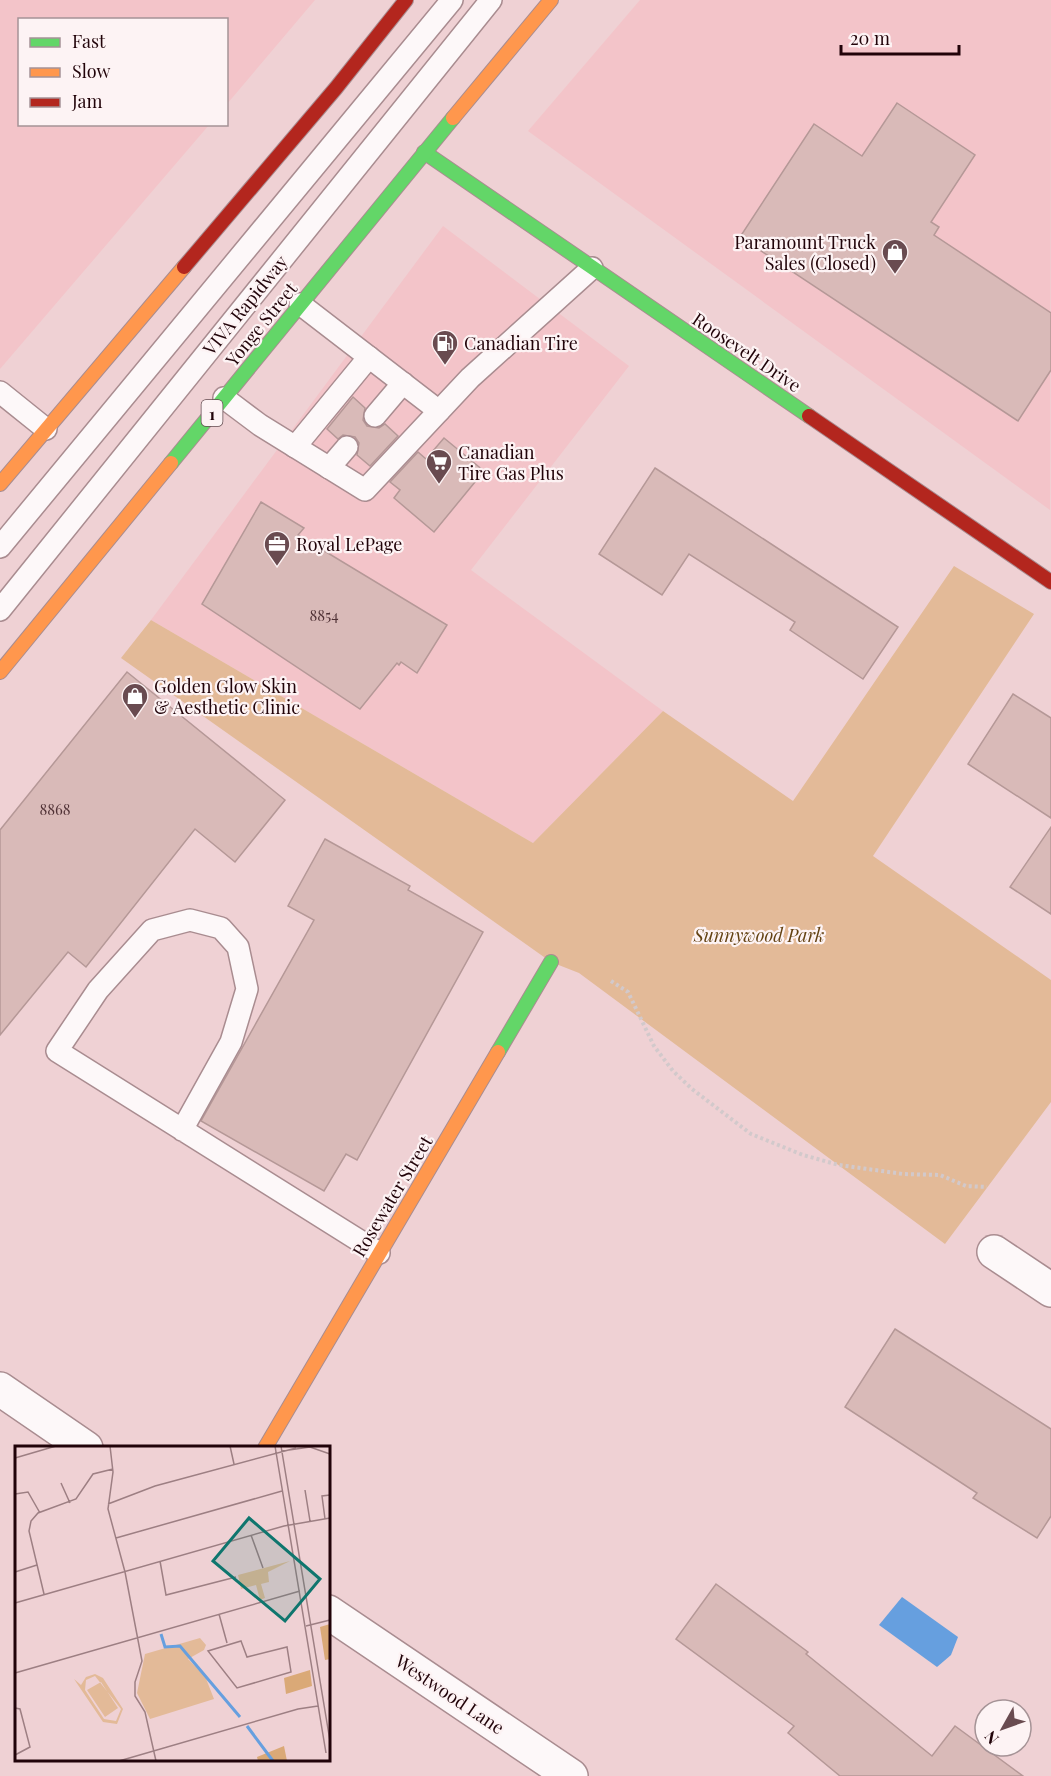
<svg xmlns="http://www.w3.org/2000/svg" width="1051" height="1776" viewBox="0 0 1051 1776" font-family="'Playfair Display',serif">
<style>
.built{fill:#f3c4c9}
.green{fill:#e3ba98}
.water{fill:#669fdf}
.building{fill:#d9bab8;stroke:#b59897;stroke-width:1.5}
.lines{fill:none;stroke-linecap:round;stroke-linejoin:round}
.lane-casing{stroke:#a98c90;stroke-width:24}
.street-casing{stroke:#a98c90;stroke-width:36}
.fast-casing{stroke:#a98c90;stroke-width:16}
.slow-casing{stroke:#a98c90;stroke-width:16}
.jam-casing{stroke:#a98c90;stroke-width:16}
.path{stroke:#d2c9cb;stroke-width:4;stroke-dasharray:3 3;stroke-linecap:butt}
.lane{stroke:#fdf8f9;stroke-width:21}
.street{stroke:#fdf8f9;stroke-width:33}
.fast{stroke:#63d668;stroke-width:14}
.slow{stroke:#ff974d;stroke-width:14}
.jam{stroke:#b3261e;stroke-width:14}
.labels{text-anchor:middle;dominant-baseline:central;stroke-width:4.5;stroke-linejoin:round;paint-order:stroke}
.number-label{font-size:15px;fill:#4f3135}
.shield{fill:#fdf3f4;stroke:#634b50;stroke-width:1.5}
.shield-label{font-size:16px;font-weight:bold;fill:#210309}
.poi-label{font-size:18px;fill:#210309;stroke:#fdf3f4;text-anchor:start}
.street-label{font-size:18px;fill:#210309;stroke:#fdf3f4}
.park-label{font-size:18px;font-style:italic;fill:#634212;stroke:#fdf3f4}
.inset-river{fill:none;stroke:#669fdf;stroke-width:3}
.inset-road{fill:none;stroke:#9d7f83;stroke-width:1.5}
.view{fill:#0f766e;fill-opacity:0.15;stroke:#0f766e;stroke-width:3}
.inset-edge{fill:none;stroke:#210309;stroke-width:3}
</style>
<rect width="100%" height="100%" fill="#efd1d4"/>
<g class="built">
<polygon points="0,0 315,0 227,104 226,20 20,20 20,124 209,125 0,369"/>
<polygon points="640,0 1051,0 1050,510 528,131"/>
<polygon points="443,226 629,366 471,570 663,711 533,843 151,620"/>
</g>
<polygon class="green" points="954,566 1034,614 873,856 1051,980 1051,1102 945,1244 579,973 551,962 121,658 151,620 533,843 663,711 793,801"/>
<polygon class="water" points="902,1597 958,1637 951,1655 937,1667 879,1625"/>
<g class="building">
<polygon points="897,103 975,155 931,222 939,227 934,235 1051,313 1051,370 1018,421 740,237 814,124 862,156"/>
<polygon points="353,397 365,408 363,420 367,426 379,428 385,424 398,436 370,466 357,455 359,443 355,437 343,435 338,439 327,429"/>
<polygon points="444,438 484,471 434,532 394,498 400,490 390,482 418,452 426,459"/>
<polygon points="655,468 898,627 863,679 790,630 795,622 689,554 662,595 599,554"/>
<polygon points="261,502 304,528 298,535 447,625 417,673 401,662 399,665 397,663 360,709 202,604"/>
<polygon points="127,672 285,800 235,862 195,829 86,967 68,952 0,1035 0,830"/>
<polygon points="1013,694 1051,718 1051,818 968,764"/>
<polygon points="1051,827 1051,914 1010,887"/>
<polygon points="325,839 410,886 408,890 483,932 357,1160 346,1154 324,1191 201,1121 314,920 288,906"/>
<polygon points="895,1329 1051,1429 1051,1516 1037,1538 973,1498 977,1493 845,1407"/>
<polygon points="716,1584 808,1652 806,1654 932,1756 955,1726 1023,1776 840,1776 788,1733 794,1726 676,1639"/>
</g>
<g class="lines">
<g class="lane-casing">
<g id="lane">
<polyline points="300,304 439,411"/>
<polyline points="0,392 46,429"/>
<polyline points="224,398 260,425 365,490 470,378 592,268"/>
<polyline points="375,416 403,383"/>
<polyline points="295,447 369,357"/>
<polyline points="329,468 347,447"/>
<polyline points="0,547 452,0"/>
<polyline points="0,610 491,0"/>
<polyline points="182,1130 231,1042 247,989 238,947 221,928 190,920 152,930 98,990 57,1051 379,1253"/>
</g>
</g>
<g class="street-casing">
<g id="street">
<polyline points="994,1252 1051,1290"/>
<polyline points="0,1389 86,1448"/>
<polyline points="328,1612 571,1776"/>
</g>
</g>
<g class="fast-casing">
<g id="fast">
<polyline points="424,152 809,416"/>
<polyline points="171,463 453,118"/>
<polyline points="498,1052 551,962"/>
</g>
</g>
<g class="slow-casing">
<g id="slow">
<polyline points="453,118 551,0"/>
<polyline points="0,484 184,267"/>
<polyline points="0,672 171,463"/>
<polyline points="265,1448 498,1052"/>
</g>
</g>
<g class="jam-casing">
<g id="jam">
<polyline points="184,267 336,88 406,0"/>
<polyline points="809,416 1051,582"/>
</g>
</g>
<polyline class="path" points="611,981 628,992 654,1046 673,1071 692,1089 751,1134 803,1155 839,1165 903,1174 940,1175 966,1186 987,1187"/>
<use href="#lane" class="lane"/>
<use href="#street" class="street"/>
<use href="#fast" class="fast"/>
<use href="#slow" class="slow"/>
<use href="#jam" class="jam"/>
</g>
<defs>
<g id="shop-pin" transform="scale(1.35)"><path d="M0 17L-7.5 6A9.5 9.5 0 1 1 7.5 6Z" fill="#694b50" stroke="#fdf3f4"/><path d="M-5-2.5h2.3a2.7 3.5 0 0 1 5.4 0H5L5.5 6h-11ZM-1.5-2.5h3a1.5 2.3 0 0 0-3 0Z" fill="#fff"/></g>
<g id="fuel-pin" transform="scale(1.35)"><path d="M0 17L-7.5 6A9.5 9.5 0 1 1 7.5 6Z" fill="#694b50" stroke="#fdf3f4"/><path d="M-5.5-6h7V0h2V4h1.3V-2.5L3-4.5l.8-.8L6-3V5H2.5V1h-1V6h-7ZM-4.2-4.7v3.2H.2V-4.7Z" fill="#fff"/></g>
<g id="supermarket-pin" transform="scale(1.35)"><path d="M0 17L-7.5 6A9.5 9.5 0 1 1 7.5 6Z" fill="#694b50" stroke="#fdf3f4"/><path d="M-6-5.5h2.5l.6 2H6L4.5 2H-2.5L-4.4-4H-6ZM-1.5 3.2a1.3 1.3 0 1 0 .1 0ZM3 3.2a1.3 1.3 0 1 0 .1 0Z" fill="#fff"/></g>
<g id="office-pin" transform="scale(1.35)"><path d="M0 17L-7.5 6A9.5 9.5 0 1 1 7.5 6Z" fill="#694b50" stroke="#fdf3f4"/><path d="M-6-3h4V-5.5h4V-3h4V5H-6ZM-1-4.5V-3h2v-1.5ZM-6 0V1H6V0Z" fill="#fff"/></g>
</defs>
<g fill-rule="evenodd">
<use href="#shop-pin" x="895" y="252"/>
<use href="#fuel-pin" x="445" y="343"/>
<use href="#supermarket-pin" x="439" y="462"/>
<use href="#office-pin" x="277" y="544"/>
<use href="#shop-pin" x="135" y="696"/>
</g>
<g class="labels">
<g class="number-label">
<text x="324" y="615">8854</text>
<text x="55" y="809">8868</text>
</g>
<rect class="shield" x="201.5" y="400" width="21" height="26" rx="4.5"/>
<g class="shield-label">
<text x="212" y="413">1</text>
</g>
<g class="poi-label">
<text x="876" y="242" text-anchor="end">Paramount Truck<tspan x="876" dy="21">Sales (Closed)</tspan></text>
<text x="464" y="343">Canadian Tire</text>
<text x="458" y="452">Canadian<tspan x="458" dy="21">Tire Gas Plus</tspan></text>
<text x="296" y="544">Royal LePage</text>
<text x="154" y="686">Golden Glow Skin<tspan x="154" dy="21">&amp; Aesthetic Clinic</tspan></text>
</g>
<g class="street-label">
<text transform="translate(245 305) rotate(-51)">VIVA Rapidway</text>
<text transform="translate(261 324) rotate(-51)">Yonge Street</text>
<text transform="translate(747 352) rotate(34)">Roosevelt Drive</text>
<text transform="translate(392 1196) rotate(-59)">Rosewater Street</text>
<text transform="translate(450 1694) rotate(34)">Westwood Lane</text>
</g>
<g class="park-label">
<text x="759" y="935">Sunnywood Park</text>
</g>
</g>
<g transform="translate(15 1446)">
<rect width="315" height="315" fill="#efd1d4"/>
<path d="M275,115L253,126L254,136L246,138L250,152L245,154L241,139L226,143L223,129ZM185,192L191,199L189,204L173,213L190,230L199,253L135,273L122,247L130,208ZM80,228L88,232L108,263L102,278L88,276L59,233L66,239L71,231ZM80,230L106,263L101,275L89,273L70,244L71,234ZM86,236L103,262L90,271L72,244Z" fill="#e3ba98" fill-rule="evenodd"/>
<path d="M315,178V213L310,214L305,181ZM295,224L297,240L271,248L269,232ZM269,300L272,315H243L242,311Z" fill="#daa977"/>
<path class="inset-river" d="M146,188L150,201L165,200L225,271M232,280L258,315"/>
<path class="inset-road" d="M95,0L98,26L93,63L110,126L127,215L120,236V250L130,266L141,315M215,0L219,18M260,0L311,307M266,0L315,295M267,5L295,1L315,8M0,12L41,0M46,37L55,57M290,44L295,75M0,48L13,46L25,67M93,58L140,40L281,2M310,73L307,50L315,49M236,89L248,122M101,92L267,45M145,115L151,149L221,131M0,126L22,119M29,148L14,85L16,75L23,67L61,53L78,28L98,23M0,157L269,80L315,72M204,168L212,197M291,180L315,174M226,195L232,211L272,201L276,226L222,242L193,205ZM0,227L285,145M0,262L5,263L15,301L0,309M104,315L283,263L303,260"/>
<path class="view" d="M234,72L305,133L270,175L198,115Z"/>
<rect width="315" height="315" class="inset-edge"/>
</g>
<rect x="18" y="18" width="210" height="108" fill="#fdf3f4" stroke="#a59396" stroke-width="1.5"/>
<rect x="30" y="38" width="30" height="9" fill="#63d668" stroke="#a59396" stroke-width="1.5"/>
<text x="72" y="48" font-size="18" fill="#210309">Fast</text>
<rect x="30" y="68" width="30" height="9" fill="#ff974d" stroke="#a59396" stroke-width="1.5"/>
<text x="72" y="78" font-size="18" fill="#210309">Slow</text>
<rect x="30" y="98" width="30" height="9" fill="#b3261e" stroke="#a59396" stroke-width="1.5"/>
<text x="72" y="108" font-size="18" fill="#210309">Jam</text>
<g transform="translate(1003 1728) rotate(230)"><circle r="28" fill="#fdf3f4" stroke="#a59396" stroke-width="1.5"/>
<path d="M0-4.5L10 22L0 15L-10 22Z" fill="#694b50"/>
<text y="-9" font-size="16" font-weight="bold" text-anchor="middle" fill="#210309">N</text>
</g>
<path d="M841 45v9h118v-9" fill="none" stroke="#210309" stroke-width="3"/>
<text x="850" y="45" font-size="18" fill="#210309" stroke="#fdf3f4" stroke-width="4.5" paint-order="stroke">20 m</text>
</svg>
